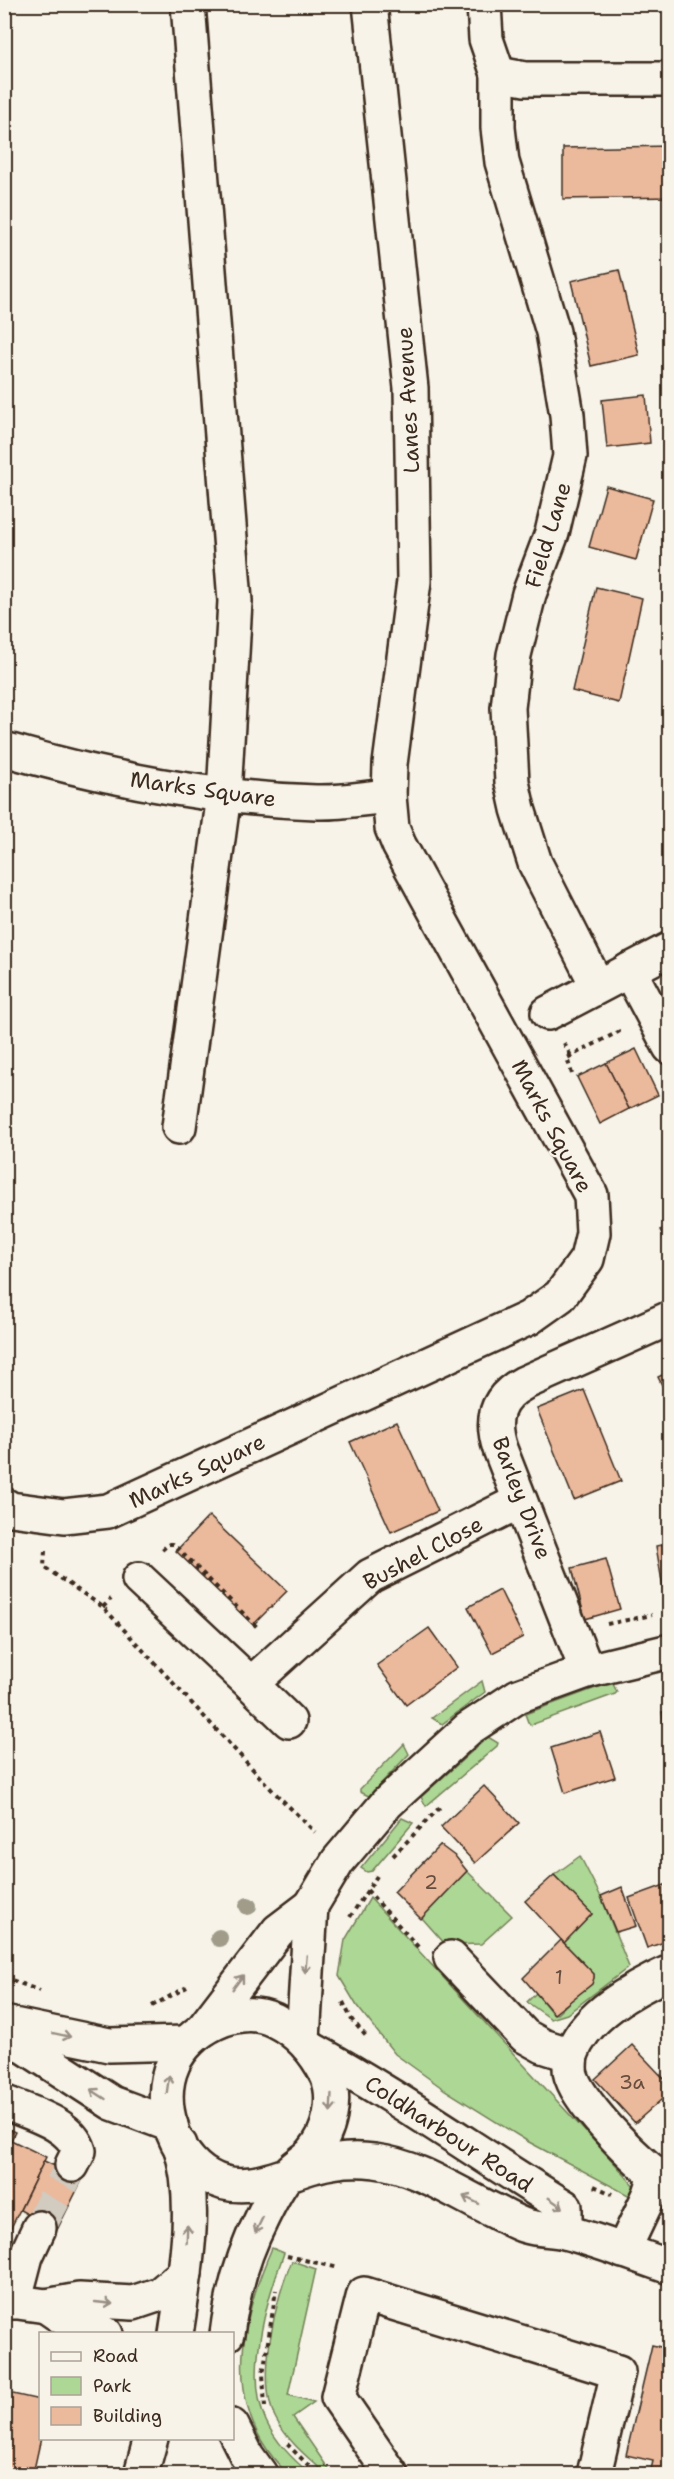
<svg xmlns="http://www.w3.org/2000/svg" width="674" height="2479" viewBox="0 0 674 2479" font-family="'Shantell Sans',sans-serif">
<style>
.green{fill:#add794;stroke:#748059;stroke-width:1.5}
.building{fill:#ebb99c;stroke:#3b2a1e;stroke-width:1.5}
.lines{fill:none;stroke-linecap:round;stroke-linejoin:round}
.minor-tunnel{stroke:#d1cbc0;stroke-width:33;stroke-dasharray:33 16;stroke-linecap:butt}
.minor-casing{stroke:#3b2a1e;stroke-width:38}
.path{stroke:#3b2a1e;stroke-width:4;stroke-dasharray:4.5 4.5;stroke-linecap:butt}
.minor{stroke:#f7f3e8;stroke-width:33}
.tree{fill:#a09c89}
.oneway{stroke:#998e83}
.labels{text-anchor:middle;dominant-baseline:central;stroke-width:4.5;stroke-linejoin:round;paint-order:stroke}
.number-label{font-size:20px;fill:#674e3e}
.street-label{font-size:22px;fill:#3b2a1e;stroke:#f7f3e8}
</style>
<rect width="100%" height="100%" fill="#f7f3e8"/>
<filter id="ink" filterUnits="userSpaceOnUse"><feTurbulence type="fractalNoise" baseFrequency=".0167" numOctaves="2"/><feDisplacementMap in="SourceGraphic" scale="12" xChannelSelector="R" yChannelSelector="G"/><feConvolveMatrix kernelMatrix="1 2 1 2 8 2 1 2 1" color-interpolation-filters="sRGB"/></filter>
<g filter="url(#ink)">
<g class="green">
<polygon points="482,1681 485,1692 442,1724 432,1718"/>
<polygon points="612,1682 617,1692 615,1694 531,1725 528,1722 525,1714"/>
<polygon points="488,1737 498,1743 497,1746 426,1806 421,1797"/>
<polygon points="404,1744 409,1754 369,1796 360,1792 360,1789"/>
<polygon points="402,1818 413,1823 372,1871 367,1872 361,1868"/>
<polygon points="580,1856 601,1897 629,1967 567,2014 551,2019 527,2002 536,1993 552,2013 557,2014 594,1978 594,1974 564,1943 592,1914 554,1875"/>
<polygon points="467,1871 512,1916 481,1944 446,1945 422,1918"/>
<polygon points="370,1898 617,2166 634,2186 634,2192 628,2195 527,2141 445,2090 395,2054 357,2006 339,1976 345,1940"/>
<path d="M272,2248L284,2253C267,2299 244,2373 266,2421C276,2443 293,2459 310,2474H288C222,2411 238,2325 272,2248Z"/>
<path d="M292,2261L316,2269L288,2395L314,2402L293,2417L332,2474H326C308,2457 288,2442 276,2419C256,2382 275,2298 292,2261Z"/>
</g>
<g class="building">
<polygon points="670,146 670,197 563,199 563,148"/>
<polygon points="619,270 639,355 591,366 571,281"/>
<polygon points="646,395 650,443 607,448 602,400"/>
<polygon points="606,486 653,499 636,560 589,547"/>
<polygon points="596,587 642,598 619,703 572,691"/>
<polygon points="636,1049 658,1095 629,1109 606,1063"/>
<polygon points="606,1063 629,1109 600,1124 577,1077"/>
<polygon points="670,1226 670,1250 660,1230"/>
<polygon points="670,1371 670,1401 658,1377"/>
<polygon points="584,1390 621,1481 574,1500 537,1409"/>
<polygon points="397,1421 438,1511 391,1532 350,1442"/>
<polygon points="209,1516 287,1591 253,1625 176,1551"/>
<polygon points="670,1543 670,1593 664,1594 656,1546"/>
<polygon points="606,1559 620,1609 585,1619 572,1568"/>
<polygon points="500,1590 523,1637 492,1653 468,1607"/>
<polygon points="429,1628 457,1667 406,1705 377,1665"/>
<polygon points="670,1711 670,1762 669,1762 662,1712"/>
<polygon points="600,1732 615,1777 565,1793 551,1748"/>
<polygon points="484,1786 519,1823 475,1863 441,1827"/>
<polygon points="440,1845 456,1857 467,1871 421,1919 394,1892"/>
<polygon points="554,1875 592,1914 564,1943 525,1901"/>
<polygon points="670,1883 670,1940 647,1948 629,1898"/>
<polygon points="622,1887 636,1926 616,1932 601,1896"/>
<polygon points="561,1940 594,1974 594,1978 592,1984 554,2014 523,1978"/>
<polygon points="632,2045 670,2085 670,2092 635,2123 595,2079"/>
<polygon points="4,2127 15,2132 4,2155"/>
<polygon points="11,2140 46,2157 4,2242 4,2155"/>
<polygon points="44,2161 57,2167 86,2172 54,2236 27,2222 31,2216 20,2210"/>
<polygon points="652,2345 670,2349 670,2474 650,2474 653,2461 626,2455"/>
<polygon points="4,2392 40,2400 41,2438 33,2474 4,2474"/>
</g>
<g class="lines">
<polyline class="minor-tunnel" points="39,2228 72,2165"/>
<g class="minor-casing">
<g id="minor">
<polyline points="484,4 486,39 498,74 498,128 502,162 553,332 567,415 570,456 552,533 529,594 514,655 508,708 512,782 518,809 535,863 597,985"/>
<polyline points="498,74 525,79 670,79"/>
<path d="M4,749C105,778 211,799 316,802C340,803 365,798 389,796"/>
<polyline points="629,970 670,1047"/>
<polyline points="548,1013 670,949"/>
<polyline points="179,1127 224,795 235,601 188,4"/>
<polyline points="4,1505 11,1509 64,1516 108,1511 529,1318 560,1296 587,1259 593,1233 591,1195 399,845 392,828 389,796 390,764 414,581 411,388 370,4"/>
<polyline points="139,1579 251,1684 370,1576 520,1501"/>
<path d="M587,1671L500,1449C490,1419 496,1398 524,1383L670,1318"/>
<polyline points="251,1684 289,1721"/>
<path d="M451,1958L525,2036L543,2046L571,2055C570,2063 569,2071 572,2078C581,2105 644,2171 670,2183"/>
<polyline points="4,2023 109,2045 186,2043"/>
<polyline points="203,2029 278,1931 311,1906"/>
<polyline points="4,2033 112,2103 171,2125"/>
<polyline points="303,2039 311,1906 338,1861 387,1803 468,1729 518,1696 587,1671 670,1651"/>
<path d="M311,2049C399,2097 480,2155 565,2207V2232"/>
<path d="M571,2055C585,2015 633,1989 670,1972"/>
<path d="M4,2102C29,2113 71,2123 79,2151L72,2165"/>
<polyline points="623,2251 650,2194 656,2175"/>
<polyline points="4,2300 46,2306 79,2300 133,2303 160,2294 185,2273"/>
<polyline points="14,2302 26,2256 39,2228"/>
<polyline points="46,2306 68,2321 106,2334"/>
<path d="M176,2334C185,2273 199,2204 180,2145"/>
<path d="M227,2334C232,2294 244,2253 262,2218C269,2204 277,2187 287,2175C294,2166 305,2161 312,2153C330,2133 337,2099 327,2075C315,2051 299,2032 274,2020C238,2003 188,2029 173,2064C156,2102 173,2155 208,2176C243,2197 281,2175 314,2166C334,2160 354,2158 375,2161C417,2166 458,2194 496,2212C506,2217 516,2223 526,2226C539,2230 552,2229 565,2232C600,2241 635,2255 670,2267"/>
<polyline points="232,2426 247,2456 260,2474"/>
<polyline points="141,2474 151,2438"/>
<polyline points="391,2474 338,2397 364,2294 618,2372 594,2474"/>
</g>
</g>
<g class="path">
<polyline points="564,1043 571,1056"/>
<polyline points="572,1074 567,1058 620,1031"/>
<polyline points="162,1550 169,1544 173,1544 258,1628"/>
<polyline points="45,1551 44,1567 103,1607 273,1791 315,1832"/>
<polyline points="103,1607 111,1599"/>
<polyline points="607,1624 652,1615"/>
<polyline points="393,1856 440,1807"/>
<polyline points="367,1890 419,1948"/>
<polyline points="350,1917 377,1876"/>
<polyline points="4,1977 40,1991"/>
<polyline points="343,2002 352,2020 366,2036"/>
<polyline points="152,2006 187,1987"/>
<polyline points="594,2186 612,2194"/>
<polyline points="287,2256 339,2268"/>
<polyline points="265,2407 263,2374 276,2290"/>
<polyline points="287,2444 317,2474"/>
</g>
<use href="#minor" class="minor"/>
</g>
<g class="tree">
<circle cx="248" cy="1906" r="9"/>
<circle cx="219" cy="1938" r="9"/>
</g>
<defs><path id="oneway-shaft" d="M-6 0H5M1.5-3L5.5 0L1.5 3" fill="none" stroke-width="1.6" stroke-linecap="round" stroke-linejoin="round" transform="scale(1.5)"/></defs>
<g class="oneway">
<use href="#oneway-shaft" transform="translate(306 1964) rotate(95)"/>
<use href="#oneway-shaft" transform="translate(238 1982) rotate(-53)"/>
<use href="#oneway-shaft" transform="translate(62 2035) rotate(12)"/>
<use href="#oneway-shaft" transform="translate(168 2084) rotate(-82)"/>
<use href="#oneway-shaft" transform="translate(98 2094) rotate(-147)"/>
<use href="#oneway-shaft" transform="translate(331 2103) rotate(93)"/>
<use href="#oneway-shaft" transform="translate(471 2200) rotate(-154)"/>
<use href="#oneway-shaft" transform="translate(556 2203) rotate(35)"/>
<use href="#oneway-shaft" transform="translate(259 2225) rotate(116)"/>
<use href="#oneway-shaft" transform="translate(187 2234) rotate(-88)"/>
<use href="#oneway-shaft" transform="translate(104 2303) rotate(6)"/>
</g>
</g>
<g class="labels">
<g class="number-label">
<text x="431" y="1882">2</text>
<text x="559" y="1977">1</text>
<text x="632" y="2082">3a</text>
</g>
<g class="street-label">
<text transform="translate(408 400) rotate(-93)">Lanes Avenue</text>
<text transform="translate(548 535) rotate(-73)">Field Lane</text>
<text transform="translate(203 789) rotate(8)">Marks Square</text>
<text transform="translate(552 1126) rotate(62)">Marks Square</text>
<text transform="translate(197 1471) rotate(-25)">Marks Square</text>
<text transform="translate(522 1498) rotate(69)">Barley Drive</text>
<text transform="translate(423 1553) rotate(-28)">Bushel Close</text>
<text transform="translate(449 2134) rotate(33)">Coldharbour Road</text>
</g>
</g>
<rect width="674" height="2479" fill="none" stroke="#f7f3e8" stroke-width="24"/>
<rect x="12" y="12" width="650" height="2455" fill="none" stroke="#3b2a1e" stroke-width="2" filter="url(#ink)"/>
<rect x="39" y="2332" width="195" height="108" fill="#f7f3e8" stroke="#aca397" stroke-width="1.5"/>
<rect x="51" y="2352" width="30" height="9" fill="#f7f3e8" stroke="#aca397" stroke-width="1.5"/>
<text x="93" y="2362" font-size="18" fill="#3b2a1e">Road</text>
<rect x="51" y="2377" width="30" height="18" fill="#add794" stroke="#aca397" stroke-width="1.5"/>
<text x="93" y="2392" font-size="18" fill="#3b2a1e">Park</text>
<rect x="51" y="2407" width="30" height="18" fill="#ebb99c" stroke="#aca397" stroke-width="1.5"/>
<text x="93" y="2422" font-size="18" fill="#3b2a1e">Building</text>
</svg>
